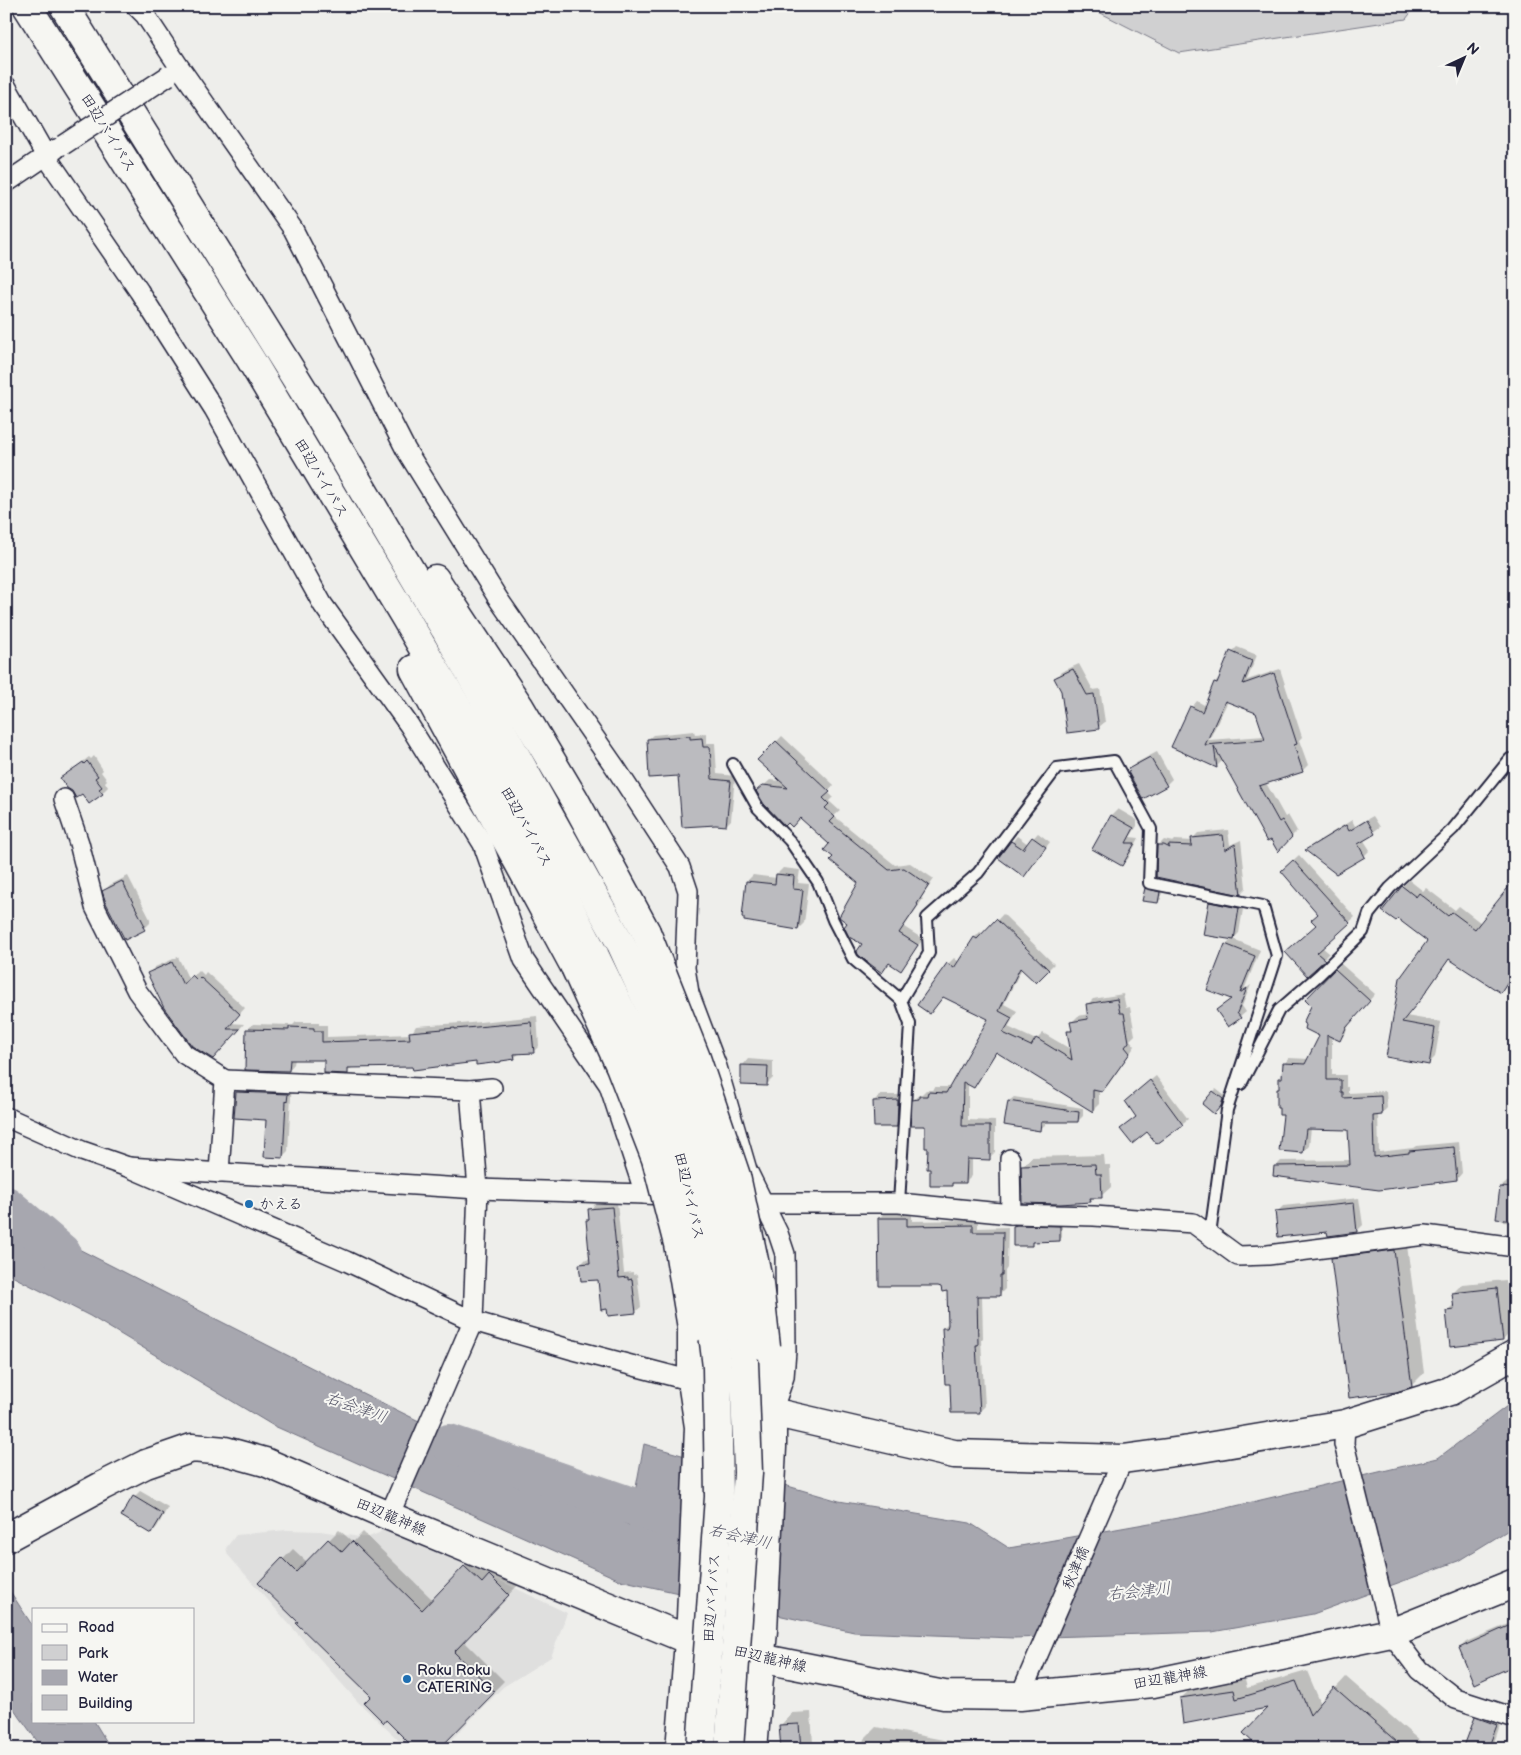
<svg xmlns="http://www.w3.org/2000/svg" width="1521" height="1755" viewBox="0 0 1521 1755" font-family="'Balsamiq Sans','Klee One',sans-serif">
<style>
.built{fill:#dfdfde}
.green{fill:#d0d0d1;stroke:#797986}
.water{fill:#a7a7af;stroke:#727281}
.shadow{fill:#0003;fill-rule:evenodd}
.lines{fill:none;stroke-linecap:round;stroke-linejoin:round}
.river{stroke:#a7a7af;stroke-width:38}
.building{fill:#bbbbbf;stroke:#22223b;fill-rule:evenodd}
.lane-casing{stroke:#22223b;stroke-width:14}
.street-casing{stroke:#22223b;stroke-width:22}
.secondary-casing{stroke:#22223b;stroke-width:31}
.primary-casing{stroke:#22223b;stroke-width:31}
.highway-casing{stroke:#22223b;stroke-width:31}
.lane{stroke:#f6f6f2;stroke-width:10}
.street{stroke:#f6f6f2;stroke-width:19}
.secondary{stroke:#f6f6f2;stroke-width:28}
.primary{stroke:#f6f6f2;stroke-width:28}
.highway{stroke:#f6f6f2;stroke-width:28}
.street-bridge-casing{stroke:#22223b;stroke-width:22;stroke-linecap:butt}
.highway-bridge-casing{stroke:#22223b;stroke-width:31;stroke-linecap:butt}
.street-bridge{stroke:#f6f6f2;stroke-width:19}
.highway-bridge{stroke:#f6f6f2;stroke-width:28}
.poi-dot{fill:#1f6fb2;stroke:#f6f6f2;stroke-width:2}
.labels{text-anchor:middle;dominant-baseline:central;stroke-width:4;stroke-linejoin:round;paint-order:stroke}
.street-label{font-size:15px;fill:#22223b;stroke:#f6f6f2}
.poi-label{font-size:15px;fill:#22223b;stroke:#f6f6f2;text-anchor:start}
.water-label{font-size:16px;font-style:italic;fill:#575769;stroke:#f6f6f2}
</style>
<rect width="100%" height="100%" fill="#eeeeeb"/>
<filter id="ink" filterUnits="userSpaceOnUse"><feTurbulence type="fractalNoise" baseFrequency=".02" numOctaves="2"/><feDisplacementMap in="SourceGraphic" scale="10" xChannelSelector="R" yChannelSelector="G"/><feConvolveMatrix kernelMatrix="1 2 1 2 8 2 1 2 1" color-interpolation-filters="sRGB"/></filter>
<g filter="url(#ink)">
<polygon class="built" points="386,1526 567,1613 551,1657 503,1687 442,1749 408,1749 358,1702 228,1555 226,1548 236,1535 287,1530 320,1531 360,1537 369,1537 379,1533"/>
<polygon class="green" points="1087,6 1416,6 1406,19 1179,53"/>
<g class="water">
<polygon points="6,1212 328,1376 629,1525 644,1444 839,1501 970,1523 1009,1548 1206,1513 1438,1458 1515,1400 1515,1526 1458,1561 1313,1614 1212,1632 1014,1638 854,1632 620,1580 272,1425 90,1316 6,1273"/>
<polygon points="6,1585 34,1628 34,1721 94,1721 111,1749 43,1749 6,1698"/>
</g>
<g class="shadow">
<path d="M1237,647L1257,655L1247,680L1280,669L1302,737L1299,740L1308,765L1302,771L1266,783L1285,817L1288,815L1297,831L1278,850L1223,760L1216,767L1173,746L1192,707L1197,701L1206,706L1215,682L1221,676L1232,652ZM1228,701L1257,712L1265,736L1209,740Z"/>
<polygon points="1079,664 1093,690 1100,689 1105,722 1099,727 1062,690 1055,678 1061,672"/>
<polygon points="694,731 695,734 707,733 707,743 715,743 717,774 735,776 731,820 726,825 648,739 653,735"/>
<polygon points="782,736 834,785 828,792 833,797 829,801 840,811 834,816 895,865 910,863 934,879 921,898 923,899 904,927 923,939 901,969 890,962 882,971 864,944 860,883 835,857 831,843 800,816 758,791 770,780 782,781 759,760"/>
<polygon points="1157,752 1172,779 1166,785 1130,769 1136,763"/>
<polygon points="94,756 103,770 101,772 107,780 105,782 108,787 102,793 82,792 73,790 61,779 89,757 91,759"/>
<polygon points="1118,809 1137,820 1137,826 1130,837 1139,838 1128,859 1122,864 1094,849 1112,815"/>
<polygon points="1373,816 1380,827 1363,839 1370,850 1364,856 1336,873 1307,850 1312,845 1352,820 1355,826"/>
<polygon points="1228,830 1230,845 1241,840 1246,888 1241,893 1159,845 1164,840 1173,842 1175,840 1193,841 1193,838 1198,833"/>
<polygon points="1038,833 1050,842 1024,876 1000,858 1017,836 1028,844"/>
<polygon points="1299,855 1355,917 1322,947 1329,953 1307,975 1319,913 1288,865"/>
<polygon points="783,868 800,870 798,883 809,884 804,923 798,929 743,916 747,881 753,875 777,878 777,874"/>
<polygon points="128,876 150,919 150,923 144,929 104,891 110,885"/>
<polygon points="1409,880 1423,891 1426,888 1455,910 1459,906 1481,923 1515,880 1515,973 1507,985 1500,992 1450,958 1427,991 1406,1016 1441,1022 1435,1057 1428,1064 1387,1056 1429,941 1401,888"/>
<polygon points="1148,886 1162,890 1161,899 1158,902 1146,889"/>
<polygon points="1216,897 1244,903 1239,933 1233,939 1260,950 1244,990 1251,985 1242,1006 1246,1012 1240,1017 1217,1010 1232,998 1226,945 1232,939 1210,903"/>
<polygon points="1003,914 1054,964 1036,982 1022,968 1004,1004 1017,1011 1008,1027 1036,1040 1043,1033 1072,1050 1069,1032 1073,1028 1072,1022 1078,1016 1089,1014 1087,1005 1093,999 1123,994 1126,1008 1130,1007 1135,1035 1130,1040 1135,1046 1108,1085 1102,1091 1099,1090 1099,1104 1093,1110 997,1051 979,1081 973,1087 968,1084 968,1120 995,1121 995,1152 989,1158 972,1158 972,1176 966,1182 954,1182 951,1185 932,1168 929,1168 927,1125 913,1100 920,1094 922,1094 926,1090 932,1090 935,1087 951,1087 990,1019 944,996 930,1013 948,964 954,958 959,962 974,938 980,932 984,934"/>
<polygon points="178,957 189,980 199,970 204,975 206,972 245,1008 231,1023 244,1024 219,1051 149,973 155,967"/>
<polygon points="1341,964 1375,994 1351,1021 1345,1034 1340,1039 1332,1036 1332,1075 1346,1075 1346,1087 1348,1087 1348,1093 1386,1091 1387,1108 1381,1114 1378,1114 1379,1152 1413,1148 1416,1146 1459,1142 1462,1173 1457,1179 1275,1167 1281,1161 1351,1160 1350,1129 1311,1128 1309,1146 1303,1152 1285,1114 1278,1090 1280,1088 1280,1079 1284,1076 1284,1064 1289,1058 1309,1059 1321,1035 1313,1005 1307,1000"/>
<polygon points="537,1016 539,1046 533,1052 520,1053 514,1058 414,1065 353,1067 347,1072 325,1059 295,1059 294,1064 289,1070 247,1030 253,1024 293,1025 296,1022 319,1022 319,1025 327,1025 327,1037 411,1034 416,1026 461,1023 461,1024"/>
<polygon points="748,1059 773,1061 773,1078 767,1084 743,1065"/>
<polygon points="1156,1076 1188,1119 1157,1143 1147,1130 1122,1129 1137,1116 1132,1095"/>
<polygon points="242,1087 293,1089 291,1096 288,1151 282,1157 267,1118 237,1092"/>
<polygon points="1216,1089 1225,1096 1223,1102 1214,1112 1204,1103"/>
<polygon points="880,1095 904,1095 902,1119 896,1125 874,1101"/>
<polygon points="1014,1097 1083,1108 1083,1116 1078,1121 1045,1120 1045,1125 1040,1129 1009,1101"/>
<polygon points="1104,1155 1105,1165 1110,1165 1111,1187 1101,1196 1094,1197 1090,1201 1023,1166 1032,1157"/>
<polygon points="1507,1182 1515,1182 1515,1223 1503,1222 1501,1187"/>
<polygon points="1359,1198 1363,1225 1357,1231 1329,1231 1277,1212 1283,1206"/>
<polygon points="617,1202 624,1273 633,1272 633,1275 637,1274 641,1307 635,1312 599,1278 581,1264 586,1259 591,1258 588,1221 590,1218 590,1210 595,1204"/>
<polygon points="884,1213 912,1213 912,1221 978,1220 978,1228 1008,1227 1007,1268 1005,1271 1005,1289 999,1295 982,1295 983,1338 981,1340 985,1406 979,1412 952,1385 943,1328 949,1322 949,1290 943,1286 879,1218"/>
<polygon points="1017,1224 1062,1224 1062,1237 1060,1240 1034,1240 1031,1245 1014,1227"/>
<polygon points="1406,1238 1424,1373 1411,1386 1332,1259 1345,1246"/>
<polygon points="1506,1280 1512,1331 1503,1340 1447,1311 1454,1304 1453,1293 1462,1284"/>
<polygon points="140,1491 168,1507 157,1527 151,1533 123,1516 134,1497"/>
<polygon points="339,1530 353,1542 363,1532 433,1600 475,1557 519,1584 464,1641 504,1681 437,1749 373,1696 260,1583 293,1549 307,1562"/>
<polygon points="1515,1621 1515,1664 1460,1648 1466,1642"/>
<polygon points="1307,1671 1321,1704 1346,1677 1429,1749 1262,1749 1271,1706 1181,1698 1193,1687 1245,1680 1247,1688"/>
<polygon points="811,1712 813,1744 824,1749 782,1749 780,1726 792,1713"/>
<polygon points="1482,1712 1502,1719 1492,1749 1465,1749 1476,1718"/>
<polygon points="876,1727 990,1749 861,1749 864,1739"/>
</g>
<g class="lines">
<g class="river">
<polyline points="6,1205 62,1253"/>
<polyline points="449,1443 681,1523"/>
</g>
</g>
<g class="building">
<path d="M1230,651L1252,661L1243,684L1274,673L1297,744L1294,745L1303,772L1259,786L1279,822L1282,820L1292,837L1278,852L1271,840L1267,842L1214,746L1217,768L1171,747L1190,706L1202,712L1214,682L1217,683ZM1225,701L1256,713L1265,740L1205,745Z"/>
<polygon points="1073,669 1087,695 1094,694 1099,729 1067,733 1061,691 1054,678"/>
<polygon points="690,736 690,739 702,738 703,747 710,747 712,779 731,781 726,826 716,825 682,827 678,776 649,778 647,739"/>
<polygon points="776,741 830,792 823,798 829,804 825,808 835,817 830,822 889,870 904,868 929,885 917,904 918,905 899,933 918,945 901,971 889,963 882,973 858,955 857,951 862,944 849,937 844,927 847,923 839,917 858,883 830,860 833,857 824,850 829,844 800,818 792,827 788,823 785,826 764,804 756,791 763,785 788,788 757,760"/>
<polygon points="1150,757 1167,786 1143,799 1128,772 1130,771 1128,769"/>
<polygon points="87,761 98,776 95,778 102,787 99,789 103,794 89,804 82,794 76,798 72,791 67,788 60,778 83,762 84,764"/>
<polygon points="1111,815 1134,828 1126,843 1135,843 1122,866 1092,849"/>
<polygon points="1367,820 1375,834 1358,844 1365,857 1336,874 1305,850 1346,825 1349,831"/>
<polygon points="1223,835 1225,850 1235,844 1241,895 1156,877 1157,845 1164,845 1170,848 1168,845 1192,846 1191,838"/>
<polygon points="1032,837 1046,847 1024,877 998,858 1011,841 1023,849"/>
<polygon points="1293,860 1350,923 1317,953 1325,960 1307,976 1285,952 1316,925 1311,920 1318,914 1281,871"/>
<polygon points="776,874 794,876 793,889 803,890 798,930 744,921 744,918 742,917 746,881 775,884"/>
<polygon points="1515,879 1515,971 1501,993 1449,959 1421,999 1402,1022 1435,1028 1429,1065 1386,1057 1400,978 1427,941 1398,919 1396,921 1382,911 1402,886 1416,897 1419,893 1448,916 1452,912 1475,929"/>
<polygon points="122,881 145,926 143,927 145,930 125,940 106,903 102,891"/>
<polygon points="1145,888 1160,892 1158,903 1142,901"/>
<polygon points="1209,902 1239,908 1234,940 1203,935"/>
<polygon points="996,919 1049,970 1036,983 1020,968 999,1011 1012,1018 1003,1033 1031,1046 1036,1038 1072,1060 1067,1031 1072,1031 1070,1022 1088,1019 1086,1004 1117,999 1120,1013 1124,1013 1129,1042 1125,1047 1130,1053 1102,1092 1093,1090 1093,1112 996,1052 974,1088 963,1082 962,1126 990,1126 990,1160 967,1159 966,1183 952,1183 952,1186 930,1186 930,1169 927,1169 928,1148 925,1148 925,1126 911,1126 912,1100 919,1099 919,1096 927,1096 928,1092 946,1093 988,1019 943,997 930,1014 917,1005 947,963 954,968 974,937 977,939"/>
<polygon points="1225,944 1255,956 1240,993 1247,988 1237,1013 1241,1018 1228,1027 1216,1010 1231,999 1207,990"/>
<polygon points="172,962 183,985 192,975 197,980 200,977 240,1014 227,1029 240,1029 213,1059 192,1046 164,1008 147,973"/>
<polygon points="1335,969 1370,1001 1346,1028 1340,1041 1327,1035 1327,1080 1341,1080 1341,1092 1343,1092 1343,1098 1381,1096 1382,1115 1373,1116 1374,1157 1409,1153 1409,1151 1454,1147 1457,1180 1379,1190 1273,1176 1274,1166 1350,1165 1348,1130 1306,1129 1303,1153 1279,1151 1283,1115 1279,1115 1279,1108 1277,1108 1277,1089 1279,1089 1279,1078 1282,1078 1283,1063 1305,1064 1319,1036 1305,1029 1306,1025 1303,1023 1311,1006 1305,1000"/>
<polygon points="531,1022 534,1053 514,1054 515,1059 501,1061 501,1062 476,1065 476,1062 413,1070 412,1067 348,1068 348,1074 324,1073 324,1060 290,1060 289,1071 245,1070 246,1029 289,1030 289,1027 314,1028 314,1031 322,1031 322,1042 410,1039 409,1032 455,1028 455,1029"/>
<polygon points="741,1065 768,1066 767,1086 741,1085"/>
<polygon points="1150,1080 1183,1125 1157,1144 1147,1132 1132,1144 1120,1129 1136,1117 1125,1101"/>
<polygon points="1213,1091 1223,1099 1221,1106 1214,1114 1202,1104"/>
<polygon points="236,1092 288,1094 287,1102 286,1101 283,1158 264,1157 266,1120 234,1118"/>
<polygon points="898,1100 897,1127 874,1127 873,1101"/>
<polygon points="1008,1101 1079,1112 1078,1122 1041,1122 1040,1131 1004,1125"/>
<polygon points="1095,1164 1096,1174 1101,1174 1102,1198 1090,1198 1091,1202 1060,1204 1022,1203 1021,1166"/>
<polygon points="1500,1187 1515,1188 1515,1221 1496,1219"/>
<polygon points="1354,1203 1357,1232 1328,1236 1327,1232 1278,1237 1275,1211"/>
<polygon points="612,1207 619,1278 628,1277 628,1280 632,1279 636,1313 608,1316 607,1309 601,1310 598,1280 581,1281 579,1264 590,1263 586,1220 589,1220 588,1209"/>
<polygon points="878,1218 907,1218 907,1226 973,1225 973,1232 1003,1232 1002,1275 1000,1275 1000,1296 977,1296 978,1345 976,1345 980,1413 951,1413 950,1386 950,1384 945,1384 942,1328 947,1328 948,1325 947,1291 942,1292 941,1287 938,1286 879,1286"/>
<polygon points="1017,1225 1060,1226 1060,1241 1032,1242 1032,1246 1013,1246 1013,1226"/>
<polygon points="1394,1250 1412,1387 1396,1392 1349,1398 1331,1258"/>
<polygon points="1497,1288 1503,1341 1450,1347 1446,1311 1454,1310 1452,1293"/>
<polygon points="133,1496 163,1514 151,1534 121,1516"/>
<polygon points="328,1539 342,1552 352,1541 422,1610 464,1566 482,1583 489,1575 509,1595 454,1652 495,1692 439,1749 415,1749 386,1720 384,1723 364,1703 371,1696 296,1623 298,1622 258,1583 282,1558 296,1572"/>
<polygon points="1515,1623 1515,1665 1474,1684 1459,1648"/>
<polygon points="1296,1681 1310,1715 1334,1687 1405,1749 1260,1749 1243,1733 1267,1708 1183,1724 1180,1698 1234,1690 1236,1699"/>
<polygon points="1475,1717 1497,1725 1488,1749 1463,1749"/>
<polygon points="799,1724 801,1749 781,1749 779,1725"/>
</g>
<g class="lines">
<g class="lane-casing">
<g id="lane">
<polyline points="733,764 758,808 790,841 818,882 833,920 853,959 901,1000"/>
<polyline points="1241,1084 1279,1010 1319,975 1363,932 1369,914 1390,888 1453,829 1510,759"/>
<polyline points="899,1203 910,1024 901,1000 929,953 927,918 978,873 1057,768 1114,761 1151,829 1149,883 1263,906 1277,956 1227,1110 1210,1235"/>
</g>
</g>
<g class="street-casing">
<g id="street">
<polyline points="136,6 145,15 178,65 293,229 406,450 499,600 615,767 680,867 688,891 685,968 689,993 717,1067 747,1170 778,1233 785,1254 786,1351 784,1377 773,1409"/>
<polyline points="6,86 46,156 139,291 214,409 323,605 409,725 483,844 524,960 609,1085 645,1194"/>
<polyline points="6,183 56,149"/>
<polyline points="64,799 79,843 95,907 137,991 184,1054 225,1080 219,1173"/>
<polyline points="225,1080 470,1090 478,1189 473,1321 389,1516"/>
<polyline points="470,1090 492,1088"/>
<polyline points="6,1117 82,1151 128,1167 346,1261 473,1321 573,1350 692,1381"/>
<polyline points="1010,1159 1011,1214"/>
<polyline points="128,1167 478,1189 645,1194 676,1196"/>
<polyline points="753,1203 899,1203 1011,1214 1094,1216 1193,1223 1238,1256 1268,1255 1425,1235 1515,1247"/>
<polyline points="1345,1424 1344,1444 1391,1633 1419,1670 1456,1699 1515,1718"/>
<polyline points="1020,1696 1123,1459"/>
</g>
</g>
<g class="secondary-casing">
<polyline id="secondary" points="750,1404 772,1412 954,1454 1123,1459 1189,1450 1345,1424 1450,1391 1515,1354"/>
</g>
<g class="primary-casing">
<polyline id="primary" points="6,1538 102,1486 146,1464 192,1448 225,1451 265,1462 389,1516 689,1640 760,1658 944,1695 1020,1696 1153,1683 1391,1633 1515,1583"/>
</g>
<g class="highway-casing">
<g id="highway">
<polyline points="27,6 251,360 405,617 524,822 595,956"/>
<polyline points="64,6 313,406 445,629 621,944"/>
<polyline points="435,579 519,706 574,799 646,932"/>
<polyline points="414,669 575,967"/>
<polyline points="680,1749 691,1618 699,1427 692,1381 692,1328"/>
<polyline points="753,1749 763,1630 772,1447 772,1412 766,1370 766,1347"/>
</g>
</g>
<use href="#lane" class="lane"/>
<use href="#street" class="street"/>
<use href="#secondary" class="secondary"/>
<use href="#primary" class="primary"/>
<use href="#highway" class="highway"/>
<g class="street-bridge-casing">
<polyline id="street-bridge" points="63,145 168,76"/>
</g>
<g class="highway-bridge-casing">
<g id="highway-bridge">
<polyline points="646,932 696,1058 736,1176 759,1284 766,1347"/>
<polyline points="621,944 676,1064 710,1160 731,1260 744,1362 748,1473 729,1749"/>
<polyline points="595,956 649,1068 685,1167 705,1267 717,1367 719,1497 701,1749"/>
<polyline points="575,967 620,1066 656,1159 678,1244 692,1328"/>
</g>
</g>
<use href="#street-bridge" class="street-bridge"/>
<use href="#highway-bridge" class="highway-bridge"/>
</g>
</g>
<g class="poi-dot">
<circle cx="249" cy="1204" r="5"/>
<circle cx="407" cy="1679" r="5"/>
</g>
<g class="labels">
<g class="street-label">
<text transform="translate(108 133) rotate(58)">田辺バイパス</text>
<text transform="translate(321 478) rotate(59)">田辺バイパス</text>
<text transform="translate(526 827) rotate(61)">田辺バイパス</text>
<text transform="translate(689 1196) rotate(77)">田辺バイパス</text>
<text transform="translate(391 1517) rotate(23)">田辺龍神線</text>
<text transform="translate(1076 1568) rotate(-67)">秋津橋</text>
<text transform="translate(712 1598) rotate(-86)">田辺バイパス</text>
<text transform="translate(770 1659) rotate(13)">田辺龍神線</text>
<text transform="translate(1170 1678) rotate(-10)">田辺龍神線</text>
</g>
<g class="poi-label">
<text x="259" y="1204">かえる</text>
<text x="417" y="1670">Roku Roku<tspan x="417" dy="17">CATERING</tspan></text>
</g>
<g class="water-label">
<text transform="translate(356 1408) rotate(19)">右会津川</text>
<text transform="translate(740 1537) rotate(13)">右会津川</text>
<text transform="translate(1139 1592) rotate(-6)">右会津川</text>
</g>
</g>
<rect width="1521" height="1755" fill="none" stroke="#f6f6f2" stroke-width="25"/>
<rect x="12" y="12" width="1496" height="1730" fill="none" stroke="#22223b" stroke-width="2" filter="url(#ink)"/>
<rect x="32" y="1608" width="162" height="115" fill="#f6f6f2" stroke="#a1a1a9"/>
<rect x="42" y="1624" width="25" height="8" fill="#f6f6f2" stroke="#a1a1a9"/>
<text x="78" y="1632" font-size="15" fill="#22223b">Road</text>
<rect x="42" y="1645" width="25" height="15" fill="#d0d0d1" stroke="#a1a1a9"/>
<text x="78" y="1658" font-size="15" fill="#22223b">Park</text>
<rect x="42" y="1670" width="25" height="15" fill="#a7a7af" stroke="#a1a1a9"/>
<text x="78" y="1682" font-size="15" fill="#22223b">Water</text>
<rect x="42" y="1695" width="25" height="15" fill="#bbbbbf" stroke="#a1a1a9"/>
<text x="78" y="1708" font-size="15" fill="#22223b">Building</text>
<g transform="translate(1464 58) rotate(44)" stroke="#f6f6f2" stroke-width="4" paint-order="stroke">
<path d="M0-4L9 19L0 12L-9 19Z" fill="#22223b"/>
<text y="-8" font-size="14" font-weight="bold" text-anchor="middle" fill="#22223b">N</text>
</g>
</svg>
